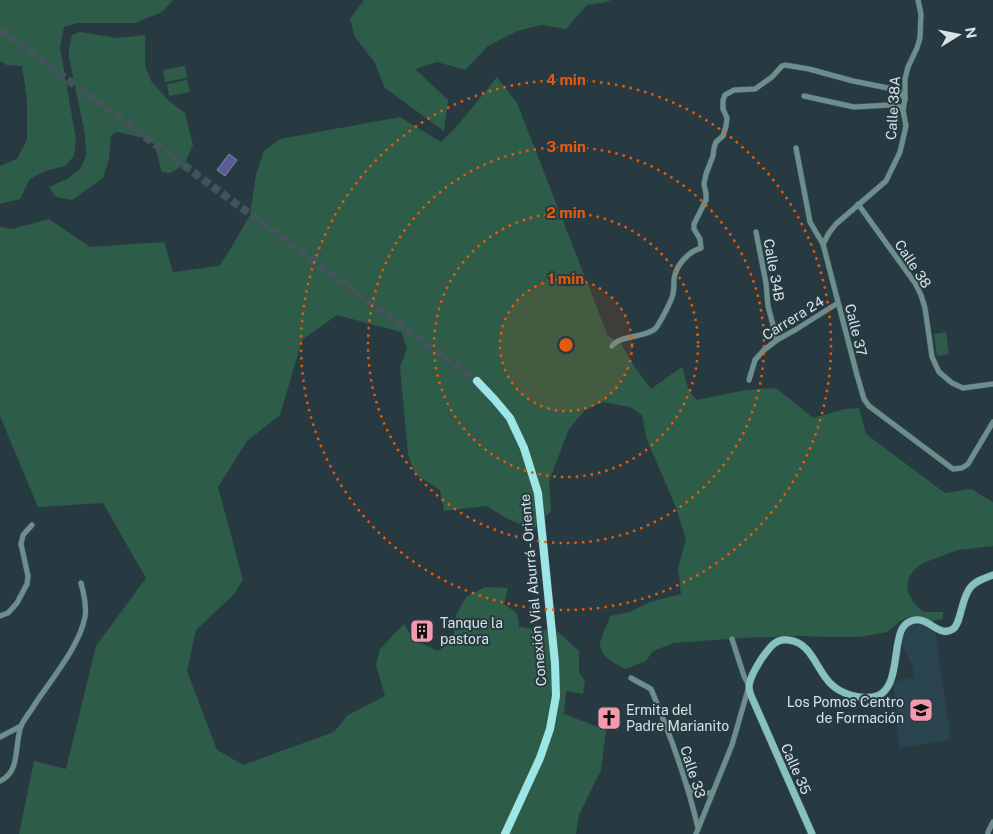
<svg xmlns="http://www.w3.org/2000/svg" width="993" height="834" viewBox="0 0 993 834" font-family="'Public Sans',sans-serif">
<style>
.built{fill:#2a454f}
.green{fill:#2d5d49}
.water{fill:#5a5e95;stroke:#8086ae}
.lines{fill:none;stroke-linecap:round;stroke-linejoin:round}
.primary-tunnel{stroke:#42535a;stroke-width:8;stroke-dasharray:8 4;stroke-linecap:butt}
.street-casing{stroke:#47585f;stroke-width:6}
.secondary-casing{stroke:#47585f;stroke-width:8}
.primary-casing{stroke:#47585f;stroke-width:9}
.street{stroke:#6c8f8e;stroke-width:5}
.secondary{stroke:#87c1bf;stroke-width:7}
.primary{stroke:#9ce7e5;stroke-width:8}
.ring{fill:none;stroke:#e8590c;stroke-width:2.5;stroke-dasharray:2.5 5}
.labels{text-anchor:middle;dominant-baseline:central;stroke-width:4;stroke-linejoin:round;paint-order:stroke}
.street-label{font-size:14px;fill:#d8e3e8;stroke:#273a41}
.poi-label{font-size:14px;fill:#d8e3e8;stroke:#273a41;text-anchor:start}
.centre{fill:#e8590c;stroke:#273a41;stroke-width:2.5}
.ring-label{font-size:15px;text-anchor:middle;font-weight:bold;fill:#e8590c;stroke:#273a41;stroke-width:4;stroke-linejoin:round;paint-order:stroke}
</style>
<rect width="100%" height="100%" fill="#273a41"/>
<polygon class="built" points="918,624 926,626 935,633 951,739 899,748 893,682 914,678 913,667 900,641 907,627"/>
<g class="green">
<polygon points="0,0 173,0 162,12 135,23 77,23 64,27 60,48 76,139 74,156 65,166 45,171 30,179 20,199 0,204 0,166 17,159 27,139 27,99 22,66 7,65 0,61"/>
<polygon points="364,0 611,0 607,2 587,5 566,29 541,25 517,31 488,46 465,70 437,62 415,69 448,100 444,131 385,88 375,63 355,37 350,19"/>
<polygon points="80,32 118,38 145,35 145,65 151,81 169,101 185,113 193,145 184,165 170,173 162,172 154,144 144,138 117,132 111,135 109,159 103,178 72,200 56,197 49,187 67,179 80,169 86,156 85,134 69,58 69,49 72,35"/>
<polygon points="185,66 187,78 165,82 163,70"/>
<path d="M497,77L517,103L608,336L621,344L634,366L651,389L682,367L689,391L697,400L745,390L776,388L813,418L845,409L859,408L866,434L945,493L971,489L993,502V546L958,550L923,563L915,569L909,577L907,589L913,602L923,612H943V619L932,621L909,617L900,621L887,632L860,637H831L801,636L741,638L674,643L653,651L646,661L625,669C616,664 599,656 600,643C601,638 608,623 610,616L630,612L650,602L681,594L678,568L686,539L675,505L647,440L642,415L630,407L603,402L585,410L569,429L549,481L551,511L533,530L506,518L487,506L444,511L440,490L415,474L408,454L400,367L407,349L401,332L337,315L302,340L280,415L247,441L218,487L243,580L234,594L196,630L187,671L217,750L243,765L334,732L348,715L385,696L376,665L380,649L404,624L414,640L438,651L453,641L456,615L466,597L485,587L508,588L504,604L517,613L519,627L558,632L579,651V672L585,681L583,694L566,691L564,714L606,730L601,770L579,815L576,834H19L34,761L66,769L96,646L146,578L103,503L38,507L0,416V227L12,229L49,219L90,247L164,242L173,272L219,266L228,253L250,215L256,175L264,151L280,139L400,117L441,142L458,125Z"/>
<polygon points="187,80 190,92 169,96 167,84"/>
<polygon points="946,332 949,354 937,356 934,334"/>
</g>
<polygon class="water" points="229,154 237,160 225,176 217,170"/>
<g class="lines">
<polyline class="primary-tunnel" points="0,30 477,381"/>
<g class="street-casing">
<g id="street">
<polyline points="804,96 854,107 889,105 898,106 903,110"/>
<polyline points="796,148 810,222 823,244 857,375 864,399 869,406 953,469 962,468 968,464 993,422"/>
<polyline points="858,204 915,283 921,295 925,308 932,357 939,372 952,383 963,388 993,384"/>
<polyline points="756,232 766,283 768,306 777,340"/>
<polyline points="823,244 829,233 836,224 886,181 900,152 906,126 903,110 905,99 905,79 908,67 917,48 920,38 921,14 918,0"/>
<path d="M612,346C620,335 644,338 655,329C659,325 672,300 673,294C674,289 674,284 674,279C676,265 688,252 701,248L700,239L694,229V224L706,200V194L704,184L706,174L713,156L714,148L716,142L723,136L726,126L727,118L723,109V100L725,95L734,90L755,89L772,77L782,66L785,65L809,69L853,81L898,90L905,99"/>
<polyline points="749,380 755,360 764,350 777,340 795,330 838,303"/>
<polyline points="0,616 8,613 17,603 27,584 28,576 21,544 23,535 32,525"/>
<path d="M631,678L651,689C670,734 687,780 698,828"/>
<polyline points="0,737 21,726"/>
<path d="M0,781C21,772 14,745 21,726C24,719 31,711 35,704C51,680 80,645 85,617C87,606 84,594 81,583"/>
<path d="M688,787C695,795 703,795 712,792"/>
<polyline points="696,834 732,745 749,686 744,676 732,639"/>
<polyline points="988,834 988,832 993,822"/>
</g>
</g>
<g class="secondary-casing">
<path id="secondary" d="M812,834L753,700C751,696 749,690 749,686C750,676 757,666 762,658C769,649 775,638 788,640C812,642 816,670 831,684C841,694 859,699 873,697C899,693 893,650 901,631C903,626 906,623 911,621C928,614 938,639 953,629C961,624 961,599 970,588C975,581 985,578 993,575"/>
</g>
<g class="primary-casing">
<polyline id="primary" points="477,381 494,399 510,418 524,448 538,493 555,663 556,696 550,729 540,758 505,834"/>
</g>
<use href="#street" class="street"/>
<use href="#secondary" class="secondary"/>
<use href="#primary" class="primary"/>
</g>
<circle cx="566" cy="345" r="66" fill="#e8590c" fill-opacity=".12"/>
<g class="ring">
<circle cx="566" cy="345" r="66"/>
<circle cx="566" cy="345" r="132"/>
<circle cx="566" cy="345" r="198"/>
<circle cx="566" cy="345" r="265"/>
</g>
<defs>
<g id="building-square" transform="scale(1.25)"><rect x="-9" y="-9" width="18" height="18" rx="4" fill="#f39aac" stroke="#273a41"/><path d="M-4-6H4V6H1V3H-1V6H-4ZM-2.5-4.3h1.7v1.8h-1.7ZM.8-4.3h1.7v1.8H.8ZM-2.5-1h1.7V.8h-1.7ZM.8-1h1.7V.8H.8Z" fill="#111"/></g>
<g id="school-square" transform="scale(1.25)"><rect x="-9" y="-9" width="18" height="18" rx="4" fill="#f39aac" stroke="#273a41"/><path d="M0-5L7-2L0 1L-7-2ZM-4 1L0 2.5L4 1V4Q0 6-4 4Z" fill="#111"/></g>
<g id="church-square" transform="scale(1.25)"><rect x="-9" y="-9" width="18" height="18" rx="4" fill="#f39aac" stroke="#273a41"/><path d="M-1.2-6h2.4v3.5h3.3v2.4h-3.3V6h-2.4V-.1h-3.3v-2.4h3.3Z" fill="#111"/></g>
</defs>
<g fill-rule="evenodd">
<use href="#building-square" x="422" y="631"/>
<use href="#school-square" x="921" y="710"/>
<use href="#church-square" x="609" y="718"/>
</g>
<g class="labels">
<g class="street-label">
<text transform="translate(893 108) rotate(-86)">Calle 38A</text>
<text transform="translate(913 264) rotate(57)">Calle 38</text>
<text transform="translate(774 270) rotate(80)">Calle 34B</text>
<text transform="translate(793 318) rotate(-32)">Carrera 24</text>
<text transform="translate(856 330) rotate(76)">Calle 37</text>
<text transform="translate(533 590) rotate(-95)">Conexión Vial Aburrá - Oriente</text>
<text transform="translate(796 769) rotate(66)">Calle 35</text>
<text transform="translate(693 772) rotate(72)">Calle 33</text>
</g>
<g class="poi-label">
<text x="440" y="623">Tanque la<tspan x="440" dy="16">pastora</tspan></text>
<text x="904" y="702" text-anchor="end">Los Pomos Centro<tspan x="904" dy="16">de Formación</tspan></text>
<text x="626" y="710">Ermita del<tspan x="626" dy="16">Padre Marianito</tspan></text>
</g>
</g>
<circle cx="566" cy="345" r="8" class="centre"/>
<g class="ring-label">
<text x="566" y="85">4 min</text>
<text x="566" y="152">3 min</text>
<text x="566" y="218">2 min</text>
<text x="566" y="284">1 min</text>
</g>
<g transform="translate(958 35) rotate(80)" stroke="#273a41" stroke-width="4" paint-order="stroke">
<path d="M0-4L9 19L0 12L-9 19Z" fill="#d8e3e8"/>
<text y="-8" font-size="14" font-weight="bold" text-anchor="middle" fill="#d8e3e8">N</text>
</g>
</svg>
